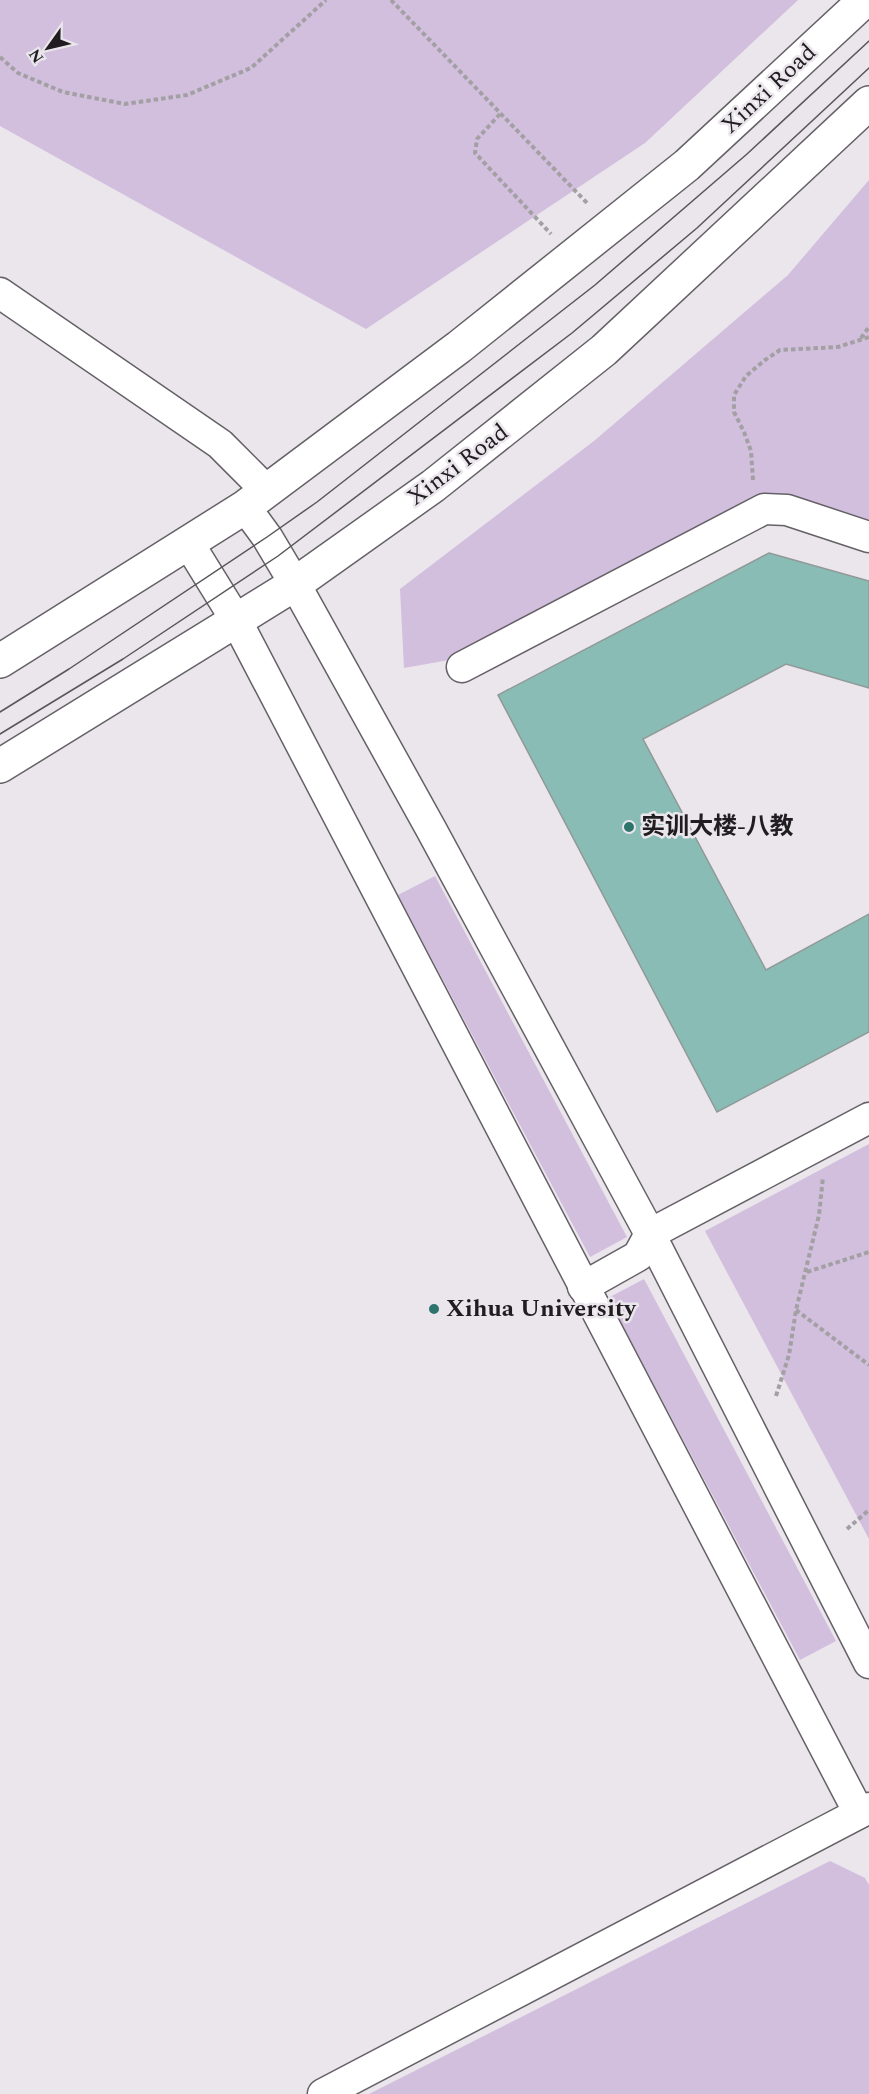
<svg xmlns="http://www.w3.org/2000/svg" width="869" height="2094" viewBox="0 0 869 2094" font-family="Spectral,'Noto Sans SC',serif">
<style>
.green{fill:#d2bedd}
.building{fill:#89bcb5;stroke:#919998;stroke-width:1.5}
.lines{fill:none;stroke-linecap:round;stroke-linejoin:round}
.street-casing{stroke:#656167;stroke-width:33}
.secondary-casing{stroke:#656167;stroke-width:36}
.path{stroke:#a3a0a4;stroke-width:4;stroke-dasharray:4.5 3;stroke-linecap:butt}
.street{stroke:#fff;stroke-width:30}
.secondary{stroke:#fff;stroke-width:33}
.tram{stroke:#595659;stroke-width:1.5}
.poi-dot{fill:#2d746c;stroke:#eae6ec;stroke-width:2}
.labels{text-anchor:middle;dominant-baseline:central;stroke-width:5;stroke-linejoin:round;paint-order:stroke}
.street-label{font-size:24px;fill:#1f1d1f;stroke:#eae6ec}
.poi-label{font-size:24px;font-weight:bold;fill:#1f1d1f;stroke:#eae6ec;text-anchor:start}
</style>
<rect width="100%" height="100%" fill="#eae6ec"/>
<g class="green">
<polygon points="0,0 798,0 645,143 366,329 0,126"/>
<polygon points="869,180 869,526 758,497 738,505 449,660 404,668 400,589 594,441 788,275"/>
<polygon points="435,876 627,1237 590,1257 398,895"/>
<polygon points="869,1144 869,1539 705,1231"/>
<polygon points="644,1279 836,1641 800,1660 608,1298"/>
<polygon points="830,1861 865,1878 869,1885 869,2094 369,2094"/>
</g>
<polygon class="building" points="769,553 869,581 869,688 786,664 643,739 766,970 869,914 869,1032 717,1112 498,695"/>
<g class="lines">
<g class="street-casing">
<g id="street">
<polyline points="0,293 220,444 267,491"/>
<polyline points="245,507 267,537 295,584 431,829 650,1234 869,1663"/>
<polyline points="189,544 236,620 859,1813"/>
<polyline points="462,667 764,509 787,510 869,537"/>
<polyline points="583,1287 638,1256 650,1234 869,1118"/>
<polyline points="323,2094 869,1808"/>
</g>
</g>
<g class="secondary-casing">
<g id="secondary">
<polyline points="0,661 245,507 459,347 687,165 865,0"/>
<polyline points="0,766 295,584 433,486 604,350 869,103"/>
</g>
</g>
<g class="path">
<polyline points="391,0 588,204"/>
<polyline points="0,57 18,73 63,92 125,104 187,95 251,68 326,0"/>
<polyline points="500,114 477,139 475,153 551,234"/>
<polyline points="861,338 869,327"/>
<polyline points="753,480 751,451 744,432 734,412 734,395 746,376 765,360 780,350 838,347 869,337"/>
<polyline points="807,1272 869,1252"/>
<polyline points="796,1310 869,1365"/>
<polyline points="776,1396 789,1355 796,1310 819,1215 823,1177"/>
<polyline points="847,1529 869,1510"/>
</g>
<use href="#street" class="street"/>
<use href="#secondary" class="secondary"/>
<g class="tram">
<polyline points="0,712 69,669 267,537 317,502 595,285 747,154 869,41"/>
<polyline points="0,734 123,659 278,556 572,333 697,228 869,68"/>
</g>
</g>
<g class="poi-dot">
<circle cx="629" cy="827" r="6"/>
<circle cx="434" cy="1309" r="6"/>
</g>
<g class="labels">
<g class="street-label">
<text transform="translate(769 89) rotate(-43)">Xinxi Road</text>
<text transform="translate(458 465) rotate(-37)">Xinxi Road</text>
</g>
<g class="poi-label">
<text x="641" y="827">实训大楼-八教</text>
<text x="446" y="1309">Xihua University</text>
</g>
</g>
<g transform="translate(48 48) rotate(236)" stroke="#eae6ec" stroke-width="4.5" paint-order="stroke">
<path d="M0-4.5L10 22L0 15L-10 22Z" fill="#1f1d1f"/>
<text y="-9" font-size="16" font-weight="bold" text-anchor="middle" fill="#1f1d1f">N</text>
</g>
</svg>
